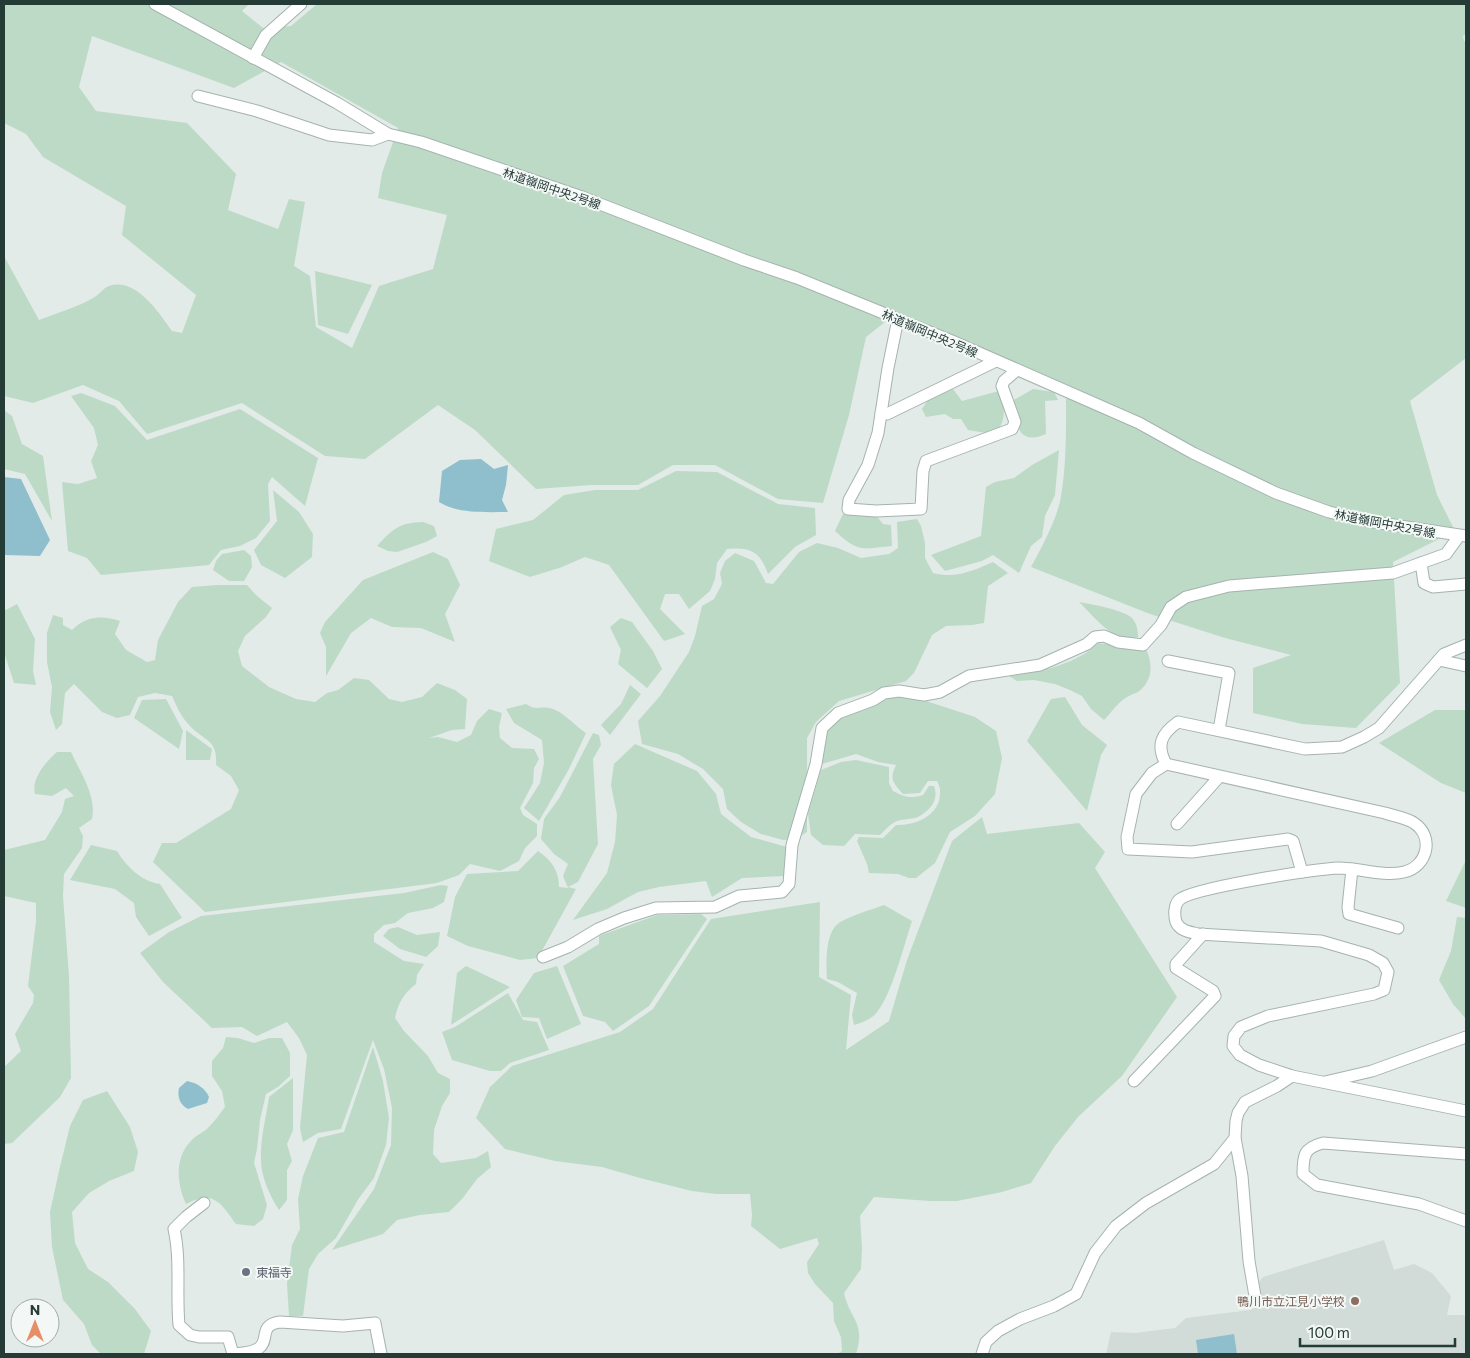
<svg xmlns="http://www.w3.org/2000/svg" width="1470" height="1358" viewBox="0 0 1470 1358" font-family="Commissioner,'Noto Sans JP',sans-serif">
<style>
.built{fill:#d1dbd7}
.green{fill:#bddac7;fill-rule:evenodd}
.water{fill:#8fbecc}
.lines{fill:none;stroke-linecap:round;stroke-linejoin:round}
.minor-casing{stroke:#a5b3af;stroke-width:13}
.minor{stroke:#fff;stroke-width:11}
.worship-dot{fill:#6b7280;stroke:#f3f8f6;stroke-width:2}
.education-dot{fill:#8d6e63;stroke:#f3f8f6;stroke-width:2}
.labels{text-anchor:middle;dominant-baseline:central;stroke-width:4;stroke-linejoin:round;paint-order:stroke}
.street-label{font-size:12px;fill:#243b36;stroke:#f3f8f6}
.worship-label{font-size:12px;fill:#5b616d;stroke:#f3f8f6;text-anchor:start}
.education-label{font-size:12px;fill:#785e54;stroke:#f3f8f6;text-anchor:end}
</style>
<rect width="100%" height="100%" fill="#e2ebe8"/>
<polygon class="built" points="1384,1240 1394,1270 1414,1264 1432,1273 1451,1296 1447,1315 1463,1315 1466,1317 1466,1354 1106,1354 1111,1332 1135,1333 1175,1328 1186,1318 1250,1310 1260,1305 1259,1282 1263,1277"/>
<g class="green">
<path d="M4,4H249L242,11L263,28L291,26L317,4H1466V34L1463,36L1464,41L1466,42V358L1410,401L1437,495L1455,531L1393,562L1400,683L1356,728L1302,724L1253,713V668L1291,655L1225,638L1150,614L1031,567C1042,547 1058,517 1061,496C1067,461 1066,424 1066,388L894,315L866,337L849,415L823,503L778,499L715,465H673L638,485H592L536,489L475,430L438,405L365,459L325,456L242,403L147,434L119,401L83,385L33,403L4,396V256L39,320C57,313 78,307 93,298C99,295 103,288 109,286C136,277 159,313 172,331L182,333L196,295L122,235L126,206L43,157L26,134L4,123ZM92,36L234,88L281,62L398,128L382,173L378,198L447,215L433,269L379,286L352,348L316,327L310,276L294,266L305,202L289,199L278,229L228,210L236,174L187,123L96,111L79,87Z"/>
<polygon points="315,271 372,285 348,334 318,325"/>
<path d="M953,389L962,401L999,391C1004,406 1007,415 999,429L986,433L968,430L961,419H953L945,414L926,417L922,409L928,400Z"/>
<path d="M1033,389L1054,392L1058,400L1045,401L1046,434C1017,447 1016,422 1012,401Z"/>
<polygon points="81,393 115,406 147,440 240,409 318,458 305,506 272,477 268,484 270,521 256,538 240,546 221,550 209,565 101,575 87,558 68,551 62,482 78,484 97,478 91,461 98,445 94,428 71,396"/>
<polygon points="4,410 12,416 22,444 43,456 52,521 25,474 4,469"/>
<polygon points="1059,450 1055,495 1045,516 1042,537 1031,546 1019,573 993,555 982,561 945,571 931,555 981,536 986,487 995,482 1014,478 1032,465"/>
<path d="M676,471L717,472L778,504L815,508L816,535L795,547L768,574C760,551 750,547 727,549L717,563L715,579L710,591L689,609L679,594H665L660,609L685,634L664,641L609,565L585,557L562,567L530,577L489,561L496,529L533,520L564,495L595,490H638Z"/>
<polygon points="273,490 299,512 313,534 312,557 285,578 261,565 254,550 277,521"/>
<path d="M843,514H875L883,524L891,525L892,546C861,549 859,553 835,531Z"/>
<path d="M917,519L921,526L925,543V558L933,573C956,579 972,571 993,562L1008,573L988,586L984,623L972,625L946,626L932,635L914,673L906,681L839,701L816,722L807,738V832L795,839L783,840L761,834L741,822L727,809L723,789L703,769L678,754L642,744L638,721L660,696L689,652L695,636L702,606L714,599L722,584L720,573L725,561L735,553L754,561L766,583L773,584L799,552L817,543L838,548L861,558L889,554L898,548L897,522Z"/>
<path d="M423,522L434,526L437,536L426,542L397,552L388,551L377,546C393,529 398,523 423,522Z"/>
<polygon points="244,550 251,556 252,567 244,581 229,581 213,570 216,561 222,554"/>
<polygon points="433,552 448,559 460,585 445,614 455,642 421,628 392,627 371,618 351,633 326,676 326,647 320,633 325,622 363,580"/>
<path d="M217,585H247L257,596L272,608L266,617L245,636L238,651L242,666L269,687L296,699L315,702L327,693L338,690L354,678L369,680L389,699L402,702L422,697L437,683L455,690L467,699L465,729L452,730L429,738L438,737L457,742L471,735L477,721L489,709L502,713L499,727L500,738L512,748L534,749L539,759L534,768L533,783L520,808L523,815L537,824V836L525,848L519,861L500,871L470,864L459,875L437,883L205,912L153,862L162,843H176L231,809L239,790L231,776L216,765C218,739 204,741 190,726C181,717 177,707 172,696L155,693L138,697L130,715L117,718L102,712L74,684L65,693L62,724L56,730L50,712L52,687L47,662V633L53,615L63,618V625L72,630C86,616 102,615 120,621L115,634L126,650L147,662L155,660L158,640L178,602L192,587Z"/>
<path d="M1079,602C1091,604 1124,610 1132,618C1137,624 1138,630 1138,637C1113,644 1095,617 1079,602Z"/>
<polygon points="17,604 35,639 33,671 36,685 14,683 4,652 4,611"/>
<polygon points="621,618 632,622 653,651 662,669 647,688 618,664 621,650 610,627"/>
<path d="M1098,643L1146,649C1153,664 1153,681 1138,692C1134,694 1130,695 1127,697C1118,702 1111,713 1104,720L1091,709L1082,696L1070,690L1055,684L1034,680L1017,681L1009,676C1039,672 1076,665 1098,643Z"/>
<polygon points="630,685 641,694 610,735 601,725 621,704"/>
<path d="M890,696L920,699L975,717L996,731L1002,758L995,794L975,816L950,832L935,863L916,878H909L898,874L869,873L867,864L857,841L859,837L883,838L896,825C916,826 941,815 940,792C940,787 939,785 937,781H928L920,793L903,794C893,783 889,779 896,765L878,762L856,754L822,764L825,731L847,713Z"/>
<polygon points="1065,697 1082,725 1107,745 1101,755 1087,811 1027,741 1051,699"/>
<polygon points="166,699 183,731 179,749 134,718 142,700"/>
<path d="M526,704C537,711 538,706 549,708C562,710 575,726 586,733L569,769L539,821L524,808L540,783L544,763L542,740L514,723L506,709Z"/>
<polygon points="1435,710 1466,710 1466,793 1441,783 1379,743"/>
<polygon points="186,730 212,749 210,760 186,760"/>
<path d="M593,733L599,735L601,745L593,759L598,844L578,882L568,887L576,889L538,958L520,960L468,946L447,936L455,897L467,874L518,871L538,851C551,860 559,870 559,887L568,888L563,876L568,864L554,854L541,839L544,819L560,797Z"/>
<polygon points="635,744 697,771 716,794 721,814 751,837 787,847 785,876 742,878 712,897 706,881 659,887 638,892 607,909 573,920 607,873 615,842 617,815 611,785 614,764"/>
<path d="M57,752H71C80,772 97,796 92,819L79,828L83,836L82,848L64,874L63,896L69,976L71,1078L60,1097L12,1143L4,1144V1067L21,1051L15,1034L33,1003L34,995L28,986L36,921V903L4,896V850L45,840L62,812L65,799L74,796L66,788L52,796L35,794C31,778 46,762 57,752Z"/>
<path d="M856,760L889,767V783L893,791C904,797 911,799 923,795L929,786H934C939,800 931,810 918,817C911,820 902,818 895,822C889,825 884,831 880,835L855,834L844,846L823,845L811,835L808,814L821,770L841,762Z"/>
<path d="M982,817L987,834L1079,823L1105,852L1095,868L1177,997L1122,1076L1078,1117L1055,1146L1031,1183L1002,1192L957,1201H930L874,1197L860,1216L862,1248L861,1269L844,1293C850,1320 866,1322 856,1354H837L842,1351L841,1337L834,1321L833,1303L815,1284L808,1273L807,1262L819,1244L817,1238L780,1249L751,1226L752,1215L750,1194H716L692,1191L640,1178L602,1167L555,1161L505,1149L476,1118L490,1087L512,1066L620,1032L653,1009L711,919L820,902L819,977L851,995L846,1050L889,1021L907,960L952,841Z"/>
<path d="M91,845L117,851C126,866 142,882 160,884L182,918L149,936L136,917L134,903L115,889L70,880Z"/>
<polygon points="1466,860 1466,908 1446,901"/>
<path d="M441,885L448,886L444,902L433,908L408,913L395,923L384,925L374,934V942L404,961L424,964L417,975L416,984C404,993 398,1003 395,1018L404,1031L428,1056L438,1073L450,1079V1093L442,1106L434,1130L433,1154L441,1163L476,1158L488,1151L491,1167L477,1179L462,1199L449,1212L420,1215L397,1220L383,1234L332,1250L374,1189L391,1145L392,1108L384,1069L373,1040L341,1129L318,1133L303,1142L300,1128L307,1055L299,1038L287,1022L257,1036L242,1027L212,1028L163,982L140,953L169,932L201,916L404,893Z"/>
<path d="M884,905L912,921C904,945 892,994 877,1012C872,1019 862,1023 854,1025L852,1015L857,993L838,982L827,979C826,964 825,932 839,923C847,917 873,909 884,905Z"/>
<polygon points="701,914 707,919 649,1006 613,1031 605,1022 583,1016 563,966 599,944 599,936 657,915"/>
<polygon points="1457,917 1466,918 1466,1019 1453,1004 1439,980 1451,951"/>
<polygon points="398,927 417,935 440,932 438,946 426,957 400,949 383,936 389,929"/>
<polygon points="466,966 510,987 451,1025 457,973"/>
<polygon points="557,966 581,1024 547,1039 539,1018 522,1017 516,1000 534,973"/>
<polygon points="508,993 523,1020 537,1022 549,1050 510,1063 501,1071 490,1071 452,1060 442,1032 455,1027"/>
<path d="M226,1037L238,1038L254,1043L269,1038H282L290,1053V1076L278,1087L266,1094L260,1120L257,1149L254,1163L267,1205L263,1219L254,1226L236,1224C220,1202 214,1190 186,1204C177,1185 174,1158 191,1141C195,1136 202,1133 207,1129C214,1122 219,1115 225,1107L222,1091L212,1076V1061L223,1048Z"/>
<polygon points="373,1047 383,1081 389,1118 386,1145 374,1178 359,1198 336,1238 318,1254 309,1269 303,1316 289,1316 287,1284 292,1245 300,1229 298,1199 303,1176 318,1138 344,1132"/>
<path d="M293,1078V1130L287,1144L292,1161L287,1170V1200L279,1210C270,1196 261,1177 261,1160C260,1139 266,1118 269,1097Z"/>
<polygon points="107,1091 130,1127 138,1152 134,1171 109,1181 89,1193 72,1212 75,1243 88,1269 108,1282 135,1309 151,1331 144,1354 101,1354 92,1345 84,1324 63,1300 52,1247 50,1212 59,1171 70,1126 83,1100"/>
</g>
<g class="water">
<path d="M481,459L494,469L508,465L506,485L502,500L508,512C486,512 458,514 439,502L442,471L460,460Z"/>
<polygon points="4,477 21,479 50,540 40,556 4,555"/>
<path d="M187,1081C197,1083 205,1088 209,1097L207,1103L188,1109C180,1105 177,1097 179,1088Z"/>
<polygon points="1234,1334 1237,1354 1198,1354 1196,1340"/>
</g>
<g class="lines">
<g class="minor-casing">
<g id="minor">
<polyline points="155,4 337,103 388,134 421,142 582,197 744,260 797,278 952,341 1139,423 1193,453 1276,493 1329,512 1367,521 1466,536"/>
<polyline points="253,58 266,35 301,4"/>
<polyline points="198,96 257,111 329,135 372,140 388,134"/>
<polyline points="898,319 888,368 878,433 868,465 849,500 848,509 876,511 921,509 923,471 926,461 1012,429 1015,422 1002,386 1004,381 1017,370"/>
<polyline points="881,413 887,414 996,361"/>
<polyline points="1421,563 1424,583 1433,587 1466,584"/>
<path d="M1466,645L1444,654L1379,728L1364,737L1342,747L1305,749L1178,722C1161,734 1156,745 1166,764L1385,813C1394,816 1407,818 1414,823C1435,837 1427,867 1404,872C1383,877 1360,868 1339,868C1316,869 1191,888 1179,900C1174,905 1174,915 1176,922C1180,931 1190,932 1198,934L1321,941L1369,955L1383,963L1388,972L1384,990L1374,994L1268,1016L1241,1027L1234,1036L1233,1046L1240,1055L1259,1065L1292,1076L1466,1111"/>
<polyline points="1439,660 1466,666"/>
<polyline points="1168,661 1229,673 1219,730"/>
<polyline points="1166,764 1152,773 1136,794 1127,837 1128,849 1192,852 1288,839 1293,841 1302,872"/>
<polyline points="1177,824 1219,777"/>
<polyline points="1352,869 1348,907 1349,914 1398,928"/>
<polyline points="543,957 568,947 598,929 624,918 656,908 715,907 739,896 782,892 789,884 792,845 816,764 822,728 838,713 873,700 884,693 899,691 924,695 940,692 969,676 1040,665 1087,644 1095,637 1104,636 1118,642 1143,645 1161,625 1171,607 1186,597 1229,586 1393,573 1446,554 1459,536"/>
<polyline points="1134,1081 1215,996 1213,991 1176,968 1176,964 1203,934"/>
<polyline points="1325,1082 1372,1071 1466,1037"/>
<path d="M1466,1154L1323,1143C1304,1148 1303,1155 1303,1174L1317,1185L1419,1204L1466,1221"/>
<path d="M204,1203L186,1217L174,1229C181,1260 176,1293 179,1325L190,1335L199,1337H228L233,1354"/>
<polyline points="1255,1296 1249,1261 1242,1176 1235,1138 1236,1121 1238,1113 1245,1102 1277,1086 1292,1076"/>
<path d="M235,1354C243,1353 252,1353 259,1348C270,1340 258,1325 280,1322L343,1326L375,1323L381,1354"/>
<polyline points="982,1354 986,1342 998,1331 1020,1319 1054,1306 1076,1294 1095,1253 1116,1226 1146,1203 1214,1164 1235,1138"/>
</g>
</g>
<use href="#minor" class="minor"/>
</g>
<circle class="worship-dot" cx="246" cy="1272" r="5"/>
<circle class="education-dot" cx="1355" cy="1301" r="5"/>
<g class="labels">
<g class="street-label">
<text transform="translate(552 188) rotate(19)">林道嶺岡中央2号線</text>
<text transform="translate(930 333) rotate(23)">林道嶺岡中央2号線</text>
<text transform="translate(1385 523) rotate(11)">林道嶺岡中央2号線</text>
</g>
<g class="worship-label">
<text x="256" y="1272">東福寺</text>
</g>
<g class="education-label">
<text x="1345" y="1301">鴨川市立江見小学校</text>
</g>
</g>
<rect width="1470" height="1358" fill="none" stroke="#243b36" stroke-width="10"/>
<g transform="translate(35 1323)"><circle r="24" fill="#f3f8f6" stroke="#a0aca9"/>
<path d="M0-4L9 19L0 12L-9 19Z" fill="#e68f66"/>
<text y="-8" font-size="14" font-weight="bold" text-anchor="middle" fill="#243b36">N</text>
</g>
<path d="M1300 1338v8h155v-8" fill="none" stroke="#243b36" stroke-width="2.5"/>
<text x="1308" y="1338" font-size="15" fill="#243b36" stroke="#f3f8f6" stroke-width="4" paint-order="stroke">100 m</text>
</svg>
